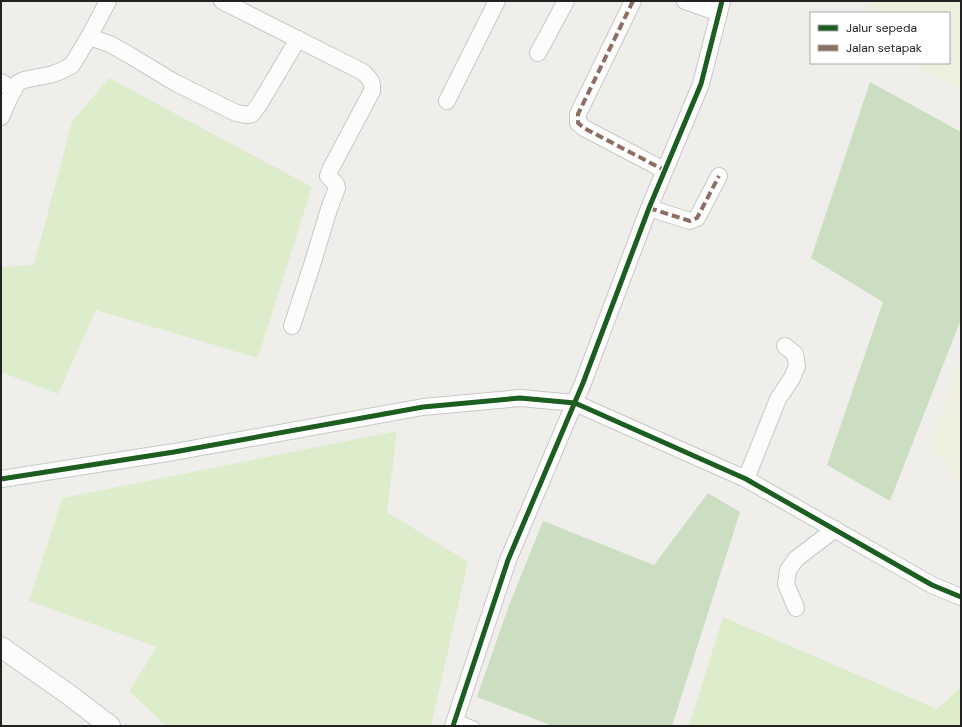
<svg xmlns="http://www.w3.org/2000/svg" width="962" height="727" viewBox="0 0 962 727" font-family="'DM Sans',sans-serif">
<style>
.farmland{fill:#efefdf}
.grass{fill:#ddeccb}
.forest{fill:#cbdec1}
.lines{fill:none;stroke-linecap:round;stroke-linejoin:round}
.service-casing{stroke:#c9c8c7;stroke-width:10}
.minor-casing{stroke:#c9c8c7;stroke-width:18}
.tertiary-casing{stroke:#c9c8c7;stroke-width:22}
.service{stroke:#fdfcfc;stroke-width:8}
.minor{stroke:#fdfcfc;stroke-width:16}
.tertiary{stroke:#fdfcfc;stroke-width:20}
.quiet{stroke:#8d6e63;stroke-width:4;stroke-dasharray:8 4;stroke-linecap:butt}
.cycleway-casing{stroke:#fff;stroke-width:8}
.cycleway{stroke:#1b5e20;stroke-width:5}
</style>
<rect width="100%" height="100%" fill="#f0eeeb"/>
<g class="farmland">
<polygon points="865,1 961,1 961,92 912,63 949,63 949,13 872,13"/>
<polygon points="961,357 961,483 930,446"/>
</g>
<g class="grass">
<polygon points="109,78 312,187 258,358 96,310 58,394 1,372 1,267 34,265 72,122"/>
<polygon points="397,431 387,512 468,562 431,726 166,726 129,691 157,647 29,601 62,498"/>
<polygon points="723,617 937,709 961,687 961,726 689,726"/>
</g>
<g class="forest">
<polygon points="870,82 961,132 961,319 890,501 827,465 883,302 811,258"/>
<polygon points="708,493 740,512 672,726 553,726 477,697 508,608 543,521 654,565"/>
</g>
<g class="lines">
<g class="service-casing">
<polyline id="service" points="455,718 475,726"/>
</g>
<g class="minor-casing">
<g id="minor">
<path d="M222,1L363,72C370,79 373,81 372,91L330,170L328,176L336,184L337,188L330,206L312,265L292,326"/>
<polyline points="633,1 578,114 578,123 584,128 664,170"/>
<polyline points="685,1 719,13"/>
<polyline points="89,37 110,44 131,56 174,82 236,113 248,115 252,114 260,103 298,39"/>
<polyline points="538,53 566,1"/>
<polyline points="1,82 14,90"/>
<polyline points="447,101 497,1"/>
<path d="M1,117C5,109 12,89 18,83C19,82 22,81 24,80L53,74L63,70L72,65L89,37L108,1"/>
<polyline points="649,208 690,221 697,218 719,176"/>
<polyline points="1,479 174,452 423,407 520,398 575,403 746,479 932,585 961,597"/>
<polyline points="746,479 778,399 792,378 797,366 795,354 785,346"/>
<polyline points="796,608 786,584 788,570 796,559 835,529"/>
<polyline points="453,726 508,560 583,383 649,208 701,84 722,1"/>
</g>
</g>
<g class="tertiary-casing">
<polyline id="tertiary" points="1,647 68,694 110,726"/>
</g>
<use href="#service" class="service"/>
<use href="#minor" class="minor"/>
<use href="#tertiary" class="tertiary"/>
<g class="quiet">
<polyline points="633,1 578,114 578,123 584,128 664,170"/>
<polyline points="649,208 690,221 697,218 719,176"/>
</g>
<g class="cycleway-casing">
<g id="cycleway">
<polyline points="1,479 174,452 423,407 520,398 575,403 746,479 932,585 961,597"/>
<polyline points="453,726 508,560 583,383 649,208 701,84 722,1"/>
</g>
</g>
<use href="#cycleway" class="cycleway"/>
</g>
<rect width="962" height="727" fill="none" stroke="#222222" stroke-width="4"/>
<rect x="810" y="12" width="140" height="52" fill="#ffffff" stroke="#a7a7a7"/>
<rect x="818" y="25" width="20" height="6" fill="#1b5e20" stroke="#a7a7a7"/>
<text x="846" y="32" font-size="12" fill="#222222">Jalur sepeda</text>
<rect x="818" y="45" width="20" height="6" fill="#8d6e63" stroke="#a7a7a7"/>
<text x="846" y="52" font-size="12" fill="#222222">Jalan setapak</text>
</svg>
